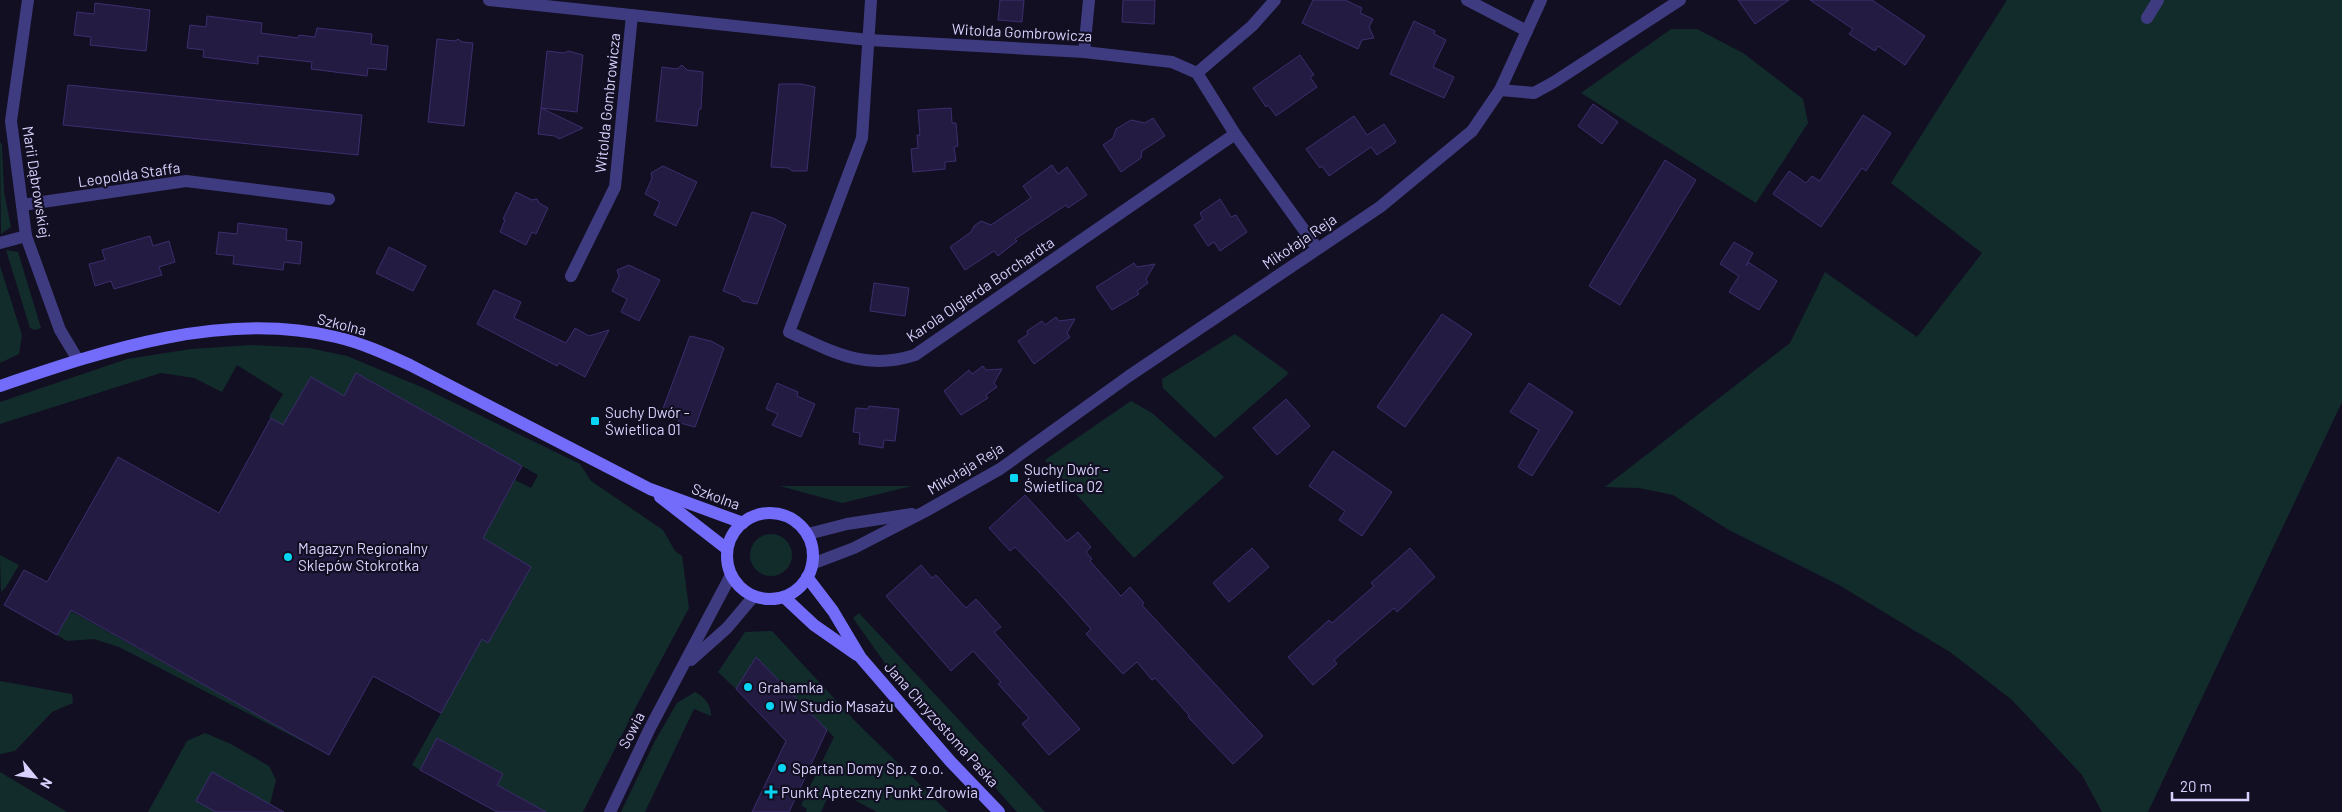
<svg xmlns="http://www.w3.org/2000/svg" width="2342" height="812" viewBox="0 0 2342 812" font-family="Barlow,sans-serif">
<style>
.green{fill:#122c2c}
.building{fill:#241b43;stroke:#3c2e6e}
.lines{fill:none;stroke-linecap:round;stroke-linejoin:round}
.street{stroke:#3f3b80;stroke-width:12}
.secondary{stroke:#736cfa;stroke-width:12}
.poi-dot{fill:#08d5f3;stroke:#120f22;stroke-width:2}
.labels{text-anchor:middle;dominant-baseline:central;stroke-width:4.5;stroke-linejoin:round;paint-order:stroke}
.street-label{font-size:15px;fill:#d8d1fd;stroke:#120f22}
.poi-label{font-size:15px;fill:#d8d1fd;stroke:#120f22;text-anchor:start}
</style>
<rect width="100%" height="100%" fill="#120f22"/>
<g class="green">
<polygon points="2007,0 2342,0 2342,402 2148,812 2102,812 2082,775 2012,700 1950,652 1839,585 1729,530 1673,495 1639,488 1605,487 1790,343 1825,272 1917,337 1982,253 1891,183"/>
<polygon points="1671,29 1697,29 1743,53 1803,99 1808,123 1756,203 1581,93"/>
<polygon points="0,142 2,145 4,192 11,227 1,234"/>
<polygon points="6,250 18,252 41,328 35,330 30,328"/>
<polygon points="0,266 22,335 19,354 0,363"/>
<polygon points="1235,334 1289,373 1215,438 1163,388 1162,379"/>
<polygon points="252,345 309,348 347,356 426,389 580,464 591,481 663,530 675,551 682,556 689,608 638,703 583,812 528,812 532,804 497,785 503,774 438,738 420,770 412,765 482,639 488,643 531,567 483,538 515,480 531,488 538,475 357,373 344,396 311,377 283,425 269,417 283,394 237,365 222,392 194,378 161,373 0,424 0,402 127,359 191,349"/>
<polygon points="1131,401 1152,413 1224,477 1134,558 1045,460"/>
<polygon points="780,486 912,486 842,503"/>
<circle cx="771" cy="555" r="21"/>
<polygon points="0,555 19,565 6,587 1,592"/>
<polygon points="71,611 329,755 119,647 94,639 67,641 57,635"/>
<polygon points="859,613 1045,812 1017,812 894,676 853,618"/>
<polygon points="772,631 856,722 948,812 877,812 832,788 821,812 806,812 807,809 801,805 834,737 756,657 736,689 718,672 745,632"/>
<polygon points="0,681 72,694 73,703 52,712 15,751 0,754"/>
<path d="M695,692C705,697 711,705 711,716L694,709L645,812H621L655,741L677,703Z"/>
<polygon points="205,733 231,744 269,766 276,780 270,804 216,812 148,812 187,741"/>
<polygon points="0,772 67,812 0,812"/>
</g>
<g class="building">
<polygon points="1000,0 1024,0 1022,22 998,20"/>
<polygon points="1123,0 1155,0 1154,24 1122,22"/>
<polygon points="1313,0 1345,0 1362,8 1360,13 1373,19 1369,27 1374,38 1362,40 1358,49 1302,23"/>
<polygon points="1738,0 1789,0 1755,24"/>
<polygon points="1810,0 1872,0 1925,36 1905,65 1878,46 1875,51 1849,34 1853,29"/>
<polygon points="95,3 150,10 146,51 90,45 91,37 74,35 77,12 94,14"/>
<polygon points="207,16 262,23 261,33 298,38 299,35 315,37 317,28 372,34 371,44 388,46 386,70 368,68 367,76 311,69 312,62 258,56 258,64 203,57 204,50 187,48 190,25 206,27"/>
<polygon points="1414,21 1435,31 1434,34 1446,40 1433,67 1454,77 1444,98 1390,74"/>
<polygon points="437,39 455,41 458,39 462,42 473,43 464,126 428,122"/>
<polygon points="547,51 564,53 568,51 583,55 577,112 541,108"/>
<polygon points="1300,55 1314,75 1310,77 1317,87 1276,116 1268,105 1266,107 1253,88"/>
<polygon points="682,65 687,70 703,72 701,109 699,109 697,126 656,121 662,67 677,69"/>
<polygon points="779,84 801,84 815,87 807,171 792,171 788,168 771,167"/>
<polygon points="68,85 362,115 358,155 63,125"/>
<polygon points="1593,104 1618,122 1602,144 1578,126"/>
<polygon points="541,108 583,128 559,139 555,136 538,134"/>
<polygon points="951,108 952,123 956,123 958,146 954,147 956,161 945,162 945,169 913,172 911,149 918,148 917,135 920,135 918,110"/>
<polygon points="1863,115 1891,133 1866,171 1862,168 1821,227 1773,194 1789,171 1806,183 1812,176 1820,181"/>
<polygon points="1354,116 1367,135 1384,124 1396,142 1377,155 1371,147 1329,176 1322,166 1320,168 1306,149"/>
<polygon points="1153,118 1165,136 1142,151 1141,158 1121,172 1103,145 1113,138 1116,129 1131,120 1145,123"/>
<polygon points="1665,160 1696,180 1620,305 1589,286"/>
<polygon points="1052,165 1058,174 1067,167 1087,195 1068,208 1066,205 1015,239 1017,241 998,256 994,251 965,270 950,247 971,232 974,226 981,221 991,225 1031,198 1023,186"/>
<polygon points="663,166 697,182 676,226 654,215 660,202 645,194 652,178 651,173"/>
<polygon points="516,192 532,200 537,199 539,203 548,208 536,234 532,232 526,245 500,232 505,220 503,219"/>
<polygon points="1220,199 1231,217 1236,215 1247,232 1220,251 1214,242 1208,246 1194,225 1203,219 1200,213"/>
<polygon points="752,212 773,218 786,225 757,304 742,301 739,297 723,291"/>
<polygon points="238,223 287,229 286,240 302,242 300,264 284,262 283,270 233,264 234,256 216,254 219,232 237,234"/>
<polygon points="150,236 153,246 169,241 175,262 159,267 162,275 114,289 111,281 95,286 89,264 105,260 102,250"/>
<polygon points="1734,242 1753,253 1746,266 1748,262 1777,281 1759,310 1729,292 1739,276 1720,264"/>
<polygon points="389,247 426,266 413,291 376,273"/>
<polygon points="1134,263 1137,267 1155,264 1146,279 1148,283 1137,291 1139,294 1112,310 1096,287"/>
<polygon points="629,265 660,280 639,321 621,312 627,299 612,291 619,276 617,270"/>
<polygon points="874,283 909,288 905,316 870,311"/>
<polygon points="494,290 521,302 514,318 566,343 575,328 589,336 609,330 585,377 559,363 557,366 477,324"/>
<polygon points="1442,314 1472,334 1405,427 1377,407"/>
<polygon points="1056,317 1059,321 1075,319 1067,333 1070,337 1034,364 1018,341 1028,334 1027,331 1042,321 1045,325"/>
<polygon points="690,336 711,341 724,348 695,427 680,423 678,420 661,414"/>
<polygon points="983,366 986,370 1002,369 994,383 997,387 986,395 988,398 961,415 944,391 969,370 972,374"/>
<polygon points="356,373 522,466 483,538 531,567 488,643 482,639 441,713 373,676 329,755 71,610 57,635 4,605 24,570 47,582 118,457 219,513 271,418 283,425 311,377 344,396"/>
<polygon points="777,383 798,392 797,396 815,404 801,437 772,425 778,414 766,409"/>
<polygon points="1529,383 1573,412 1532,476 1518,467 1539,430 1510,412"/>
<polygon points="1286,399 1310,426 1277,455 1253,428"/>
<polygon points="869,406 899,409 895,441 884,440 883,448 859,444 860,433 853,432 856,408 868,409"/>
<polygon points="1333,451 1392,492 1362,536 1339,520 1345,511 1309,486"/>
<polygon points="1025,495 1067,541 1078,532 1091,547 1086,552 1092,559 1090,561 1121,596 1130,587 1144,603 1142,605 1263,736 1233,764 1188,717 1189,715 1155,678 1152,680 1137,662 1123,674 1086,634 1091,629 1056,590 1015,547 1010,551 989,528"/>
<polygon points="1252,548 1269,567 1229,602 1213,583"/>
<polygon points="1410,548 1435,577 1397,612 1394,608 1334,660 1337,664 1313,685 1288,657 1329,620 1332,623 1374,586 1371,583"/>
<polygon points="921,565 932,578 936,575 966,608 976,599 1001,627 994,632 1080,729 1049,755 1022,724 1029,718 998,684 1001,682 973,651 951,671 886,596"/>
<polygon points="756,657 827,730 789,812 752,812 786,741 736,689"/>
<polygon points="437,738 503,774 497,785 546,812 497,812 420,770"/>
<polygon points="212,772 284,812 216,812 196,801"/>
</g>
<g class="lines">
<g class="street">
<polyline points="28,0 11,121 26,236 60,330 78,360"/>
<polyline points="489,0 869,40 1084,52 1172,62 1197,73 1235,134 1317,248"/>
<path d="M871,0L862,138L789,332C833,352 865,371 915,355L1235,134"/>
<polyline points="1467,0 1527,31"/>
<polyline points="2147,18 2158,0"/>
<polyline points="1084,52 1089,0"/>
<polyline points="1197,73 1252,26 1275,0"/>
<polyline points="1500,90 1534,93 1554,82 1680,0"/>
<polyline points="22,205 186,181 329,199"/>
<polyline points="0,243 26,236"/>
<polyline points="571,276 615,187 632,15"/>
<polyline points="808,534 847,524 912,514"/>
<polyline points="812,564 854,548 924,512 1000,469 1129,376 1380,207 1472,131 1500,90 1541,0"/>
<polyline points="691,660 727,628 754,596"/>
<polyline points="610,812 650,728 731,575"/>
</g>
<g class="secondary">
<path d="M0,386C106,350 223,310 336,337C362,343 386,354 410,365L650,489L743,523"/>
<polyline points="660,497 727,549"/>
<circle cx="770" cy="556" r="43"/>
<polyline points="807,577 833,611 861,658 950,761 999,812"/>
<polyline points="784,597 814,625 857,655"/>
</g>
</g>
<g class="poi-dot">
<rect x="590" y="416" width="10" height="10" rx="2.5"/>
<rect x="1009" y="473" width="10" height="10" rx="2.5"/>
<circle cx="288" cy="557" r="5"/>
<circle cx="748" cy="687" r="5"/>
<circle cx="770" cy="706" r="5"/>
<circle cx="782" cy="768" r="5"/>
<path d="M768.5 784.5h5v5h5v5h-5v5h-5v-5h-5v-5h5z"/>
</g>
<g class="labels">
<g class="street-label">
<text transform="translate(1022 32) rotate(3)">Witolda Gombrowicza</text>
<text transform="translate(607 103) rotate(-84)">Witolda Gombrowicza</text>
<text transform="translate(129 174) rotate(-8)">Leopolda Staffa</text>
<text transform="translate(37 182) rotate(81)">Marii Dąbrowskiej</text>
<text transform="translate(1299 241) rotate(-34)">Mikołaja Reja</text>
<text transform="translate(980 289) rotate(-34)">Karola Olgierda Borchardta</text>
<text transform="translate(342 324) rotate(14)">Szkolna</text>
<text transform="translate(965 468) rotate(-31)">Mikołaja Reja</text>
<text transform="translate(716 496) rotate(20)">Szkolna</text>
<text transform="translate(942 724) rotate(48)">Jana Chryzostoma Paska</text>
<text transform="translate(631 730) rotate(-63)">Sowia</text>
</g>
<g class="poi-label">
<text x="605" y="412">Suchy Dwór -<tspan x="605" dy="17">Świetlica 01</tspan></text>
<text x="1024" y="469">Suchy Dwór -<tspan x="1024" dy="17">Świetlica 02</tspan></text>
<text x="298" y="548">Magazyn Regionalny<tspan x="298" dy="17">Sklepów Stokrotka</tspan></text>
<text x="758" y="687">Grahamka</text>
<text x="780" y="706">IW Studio Masażu</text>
<text x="792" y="768">Spartan Domy Sp. z o.o.</text>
<text x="781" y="792">Punkt Apteczny Punkt Zdrowia</text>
</g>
</g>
<g transform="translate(35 777) rotate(119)" stroke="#120f22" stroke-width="4" paint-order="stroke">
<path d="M0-4L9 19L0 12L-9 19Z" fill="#d8d1fd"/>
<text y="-8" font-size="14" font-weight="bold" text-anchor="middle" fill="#d8d1fd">N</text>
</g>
<path d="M2172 792v8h76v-8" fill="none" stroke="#d8d1fd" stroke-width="2.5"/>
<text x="2180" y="792" font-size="15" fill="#d8d1fd" stroke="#120f22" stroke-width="4" paint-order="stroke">20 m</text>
</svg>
